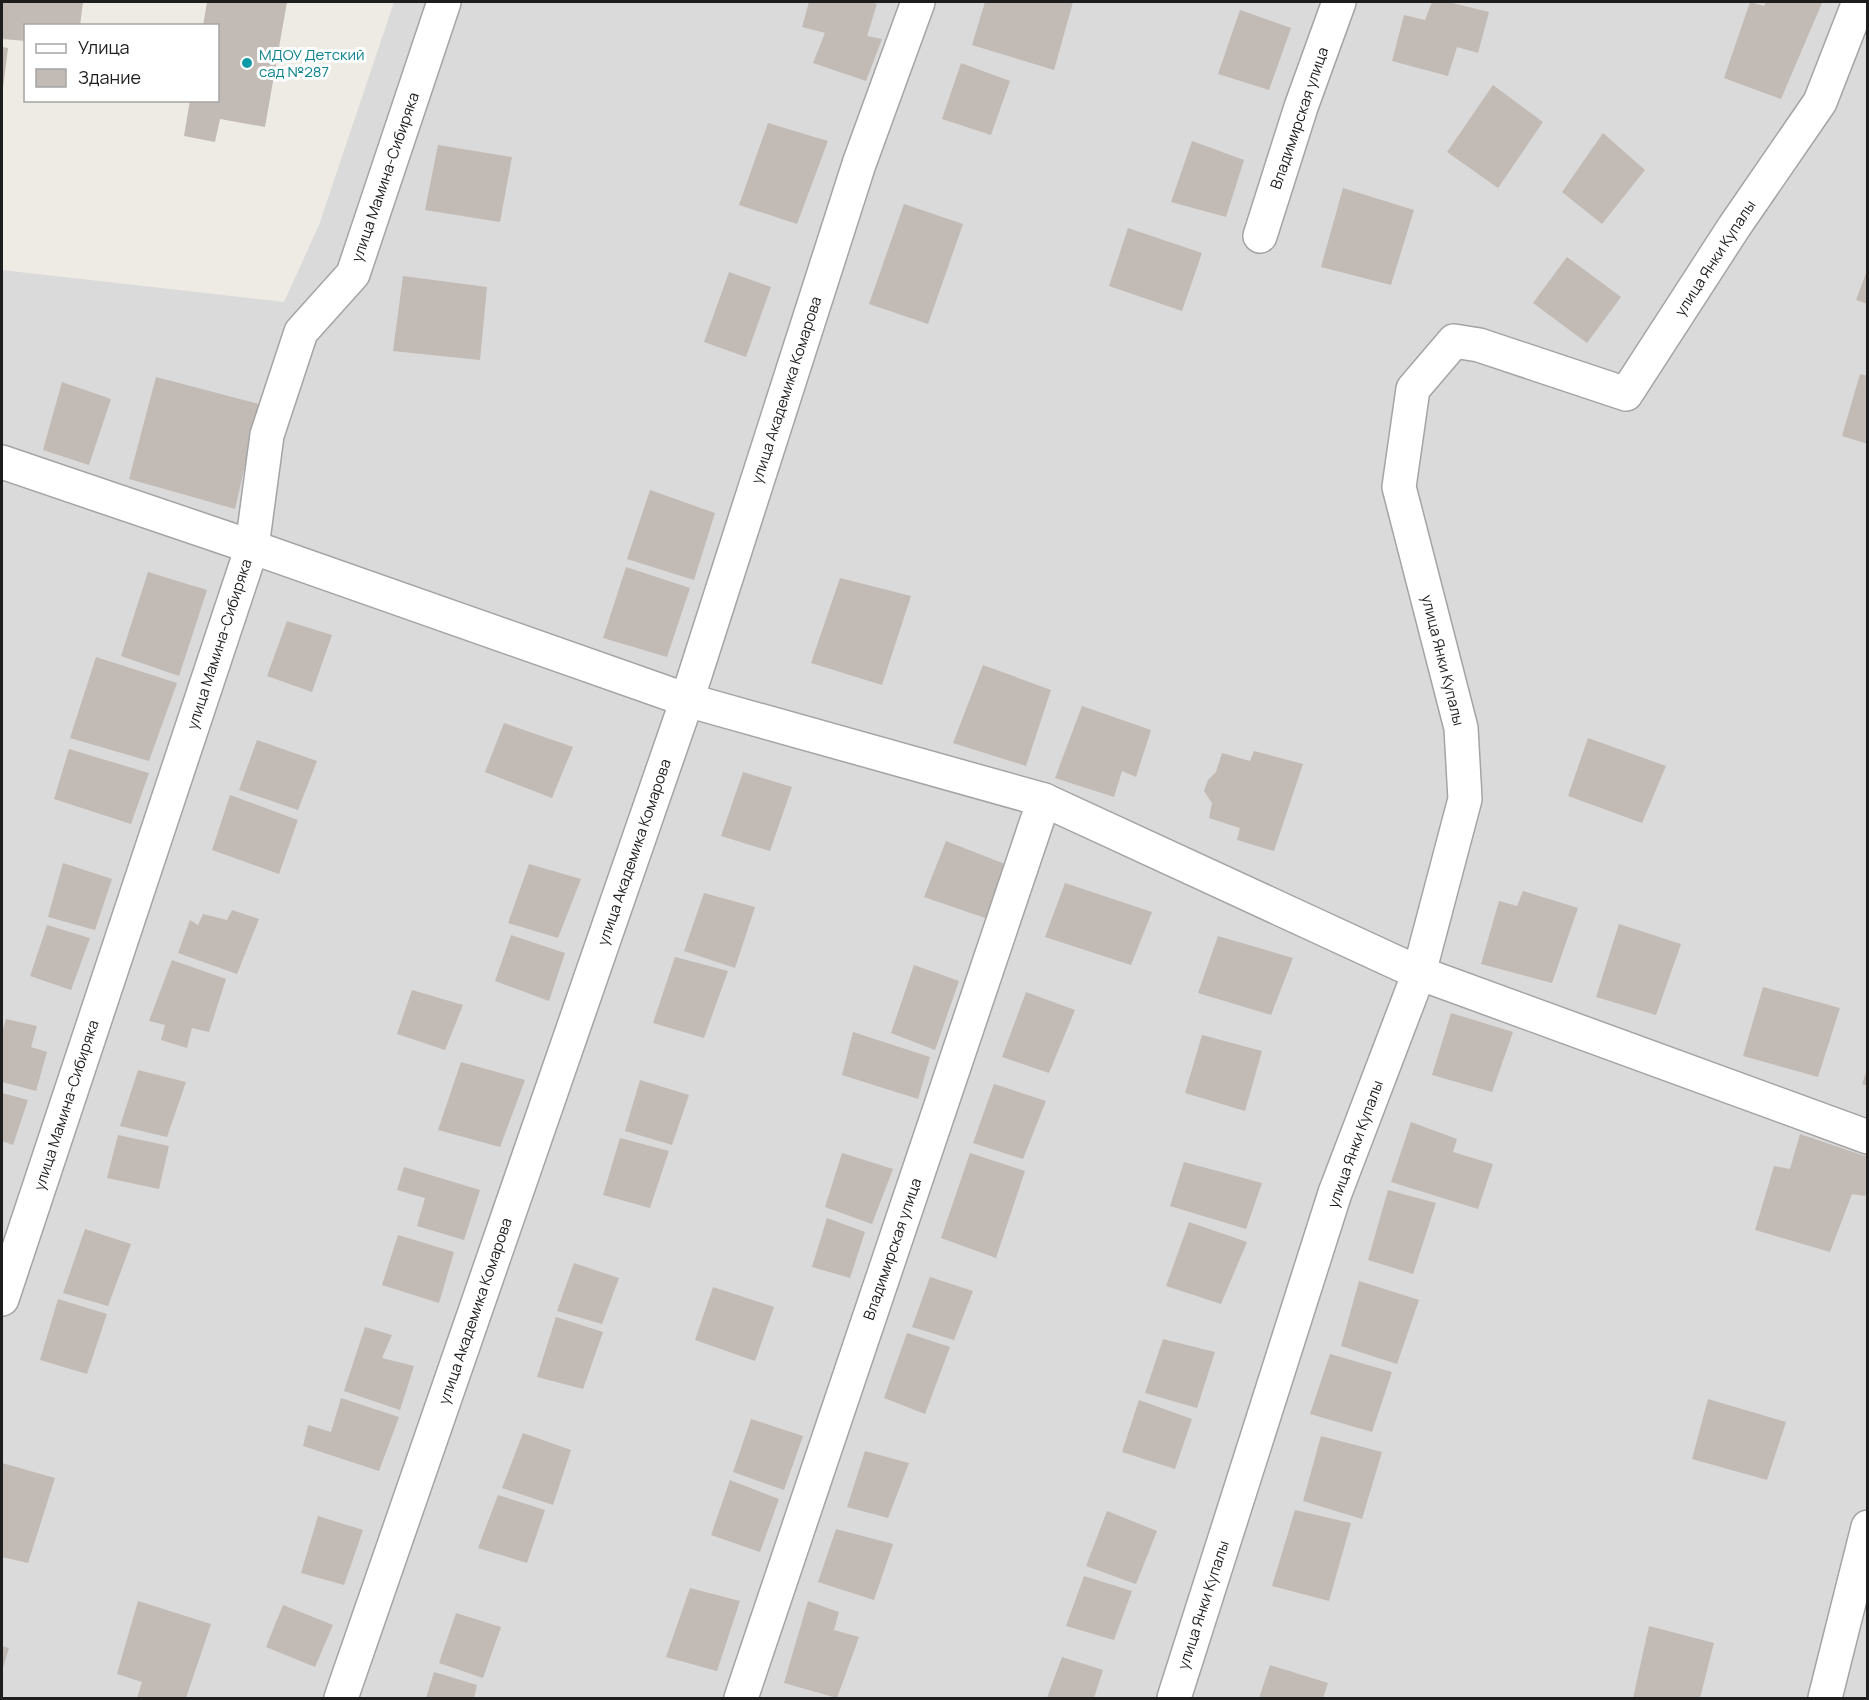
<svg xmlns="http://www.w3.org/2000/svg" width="1869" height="1700" viewBox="0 0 1869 1700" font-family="Manrope,sans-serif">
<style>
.residential{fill:#dbdada}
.building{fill:#c2bab4}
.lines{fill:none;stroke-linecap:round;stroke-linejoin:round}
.minor-casing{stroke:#a4a4a4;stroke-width:36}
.minor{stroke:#fff;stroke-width:33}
.culture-dot{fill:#0f9aa8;stroke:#fff;stroke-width:2}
.labels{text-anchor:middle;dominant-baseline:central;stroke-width:6;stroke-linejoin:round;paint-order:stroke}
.culture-label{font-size:15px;fill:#0d838f;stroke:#fff;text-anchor:start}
.street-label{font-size:15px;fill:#1d1d1d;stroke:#fff}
</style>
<rect width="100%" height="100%" fill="#eeebe4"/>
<polygon class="residential" points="394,2 1867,2 1867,1698 2,1698 2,270 284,302 319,225"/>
<g class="building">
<polygon points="2,2 83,2 80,26 26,26 26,41 2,39"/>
<polygon points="207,2 287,2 265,127 220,119 215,142 184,136 190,100 218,100 218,26 203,26"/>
<polygon points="809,2 870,2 877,4 867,36 882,39 866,81 813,63 825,33 802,27"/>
<polygon points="985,2 1073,2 1054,70 972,45"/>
<polygon points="1432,2 1448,2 1489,12 1478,53 1457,47 1448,76 1392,61 1404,15 1425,20"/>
<polygon points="1750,2 1764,6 1766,2 1822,3 1781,99 1724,78"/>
<polygon points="1240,10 1291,28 1269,90 1218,74"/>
<polygon points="2,47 8,48 3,88 2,88"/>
<polygon points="961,63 1010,81 991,135 942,119"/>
<polygon points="1493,85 1543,122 1498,188 1447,152"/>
<polygon points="768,123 828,141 797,224 739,205"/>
<polygon points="1603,133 1645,170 1602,224 1562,192"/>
<polygon points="1192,141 1244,160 1226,217 1171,202"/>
<polygon points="438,145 512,157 500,222 425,210"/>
<polygon points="1343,188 1414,210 1391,285 1321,267"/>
<polygon points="904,204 963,224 928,324 869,304"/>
<polygon points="1128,228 1202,253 1182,311 1109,286"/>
<polygon points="1567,257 1621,297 1587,343 1533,303"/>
<polygon points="1868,268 1868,304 1856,300"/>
<polygon points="729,272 771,287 746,357 704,342"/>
<polygon points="403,276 487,287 480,360 393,351"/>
<polygon points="1860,374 1868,376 1868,444 1842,436"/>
<polygon points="156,377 259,404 235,509 129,479"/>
<polygon points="62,382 111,399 89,465 43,450"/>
<polygon points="650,490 715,513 694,580 627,559"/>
<polygon points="626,567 690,588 667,657 603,638"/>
<polygon points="148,572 207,590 179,676 121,656"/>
<polygon points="840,578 911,596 882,685 811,663"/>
<polygon points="287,621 332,635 312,692 267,676"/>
<polygon points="96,657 177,683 149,761 70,738"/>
<polygon points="983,665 1051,690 1026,766 953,743"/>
<polygon points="1082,706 1151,730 1136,777 1122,771 1114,797 1055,778"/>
<polygon points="504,723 573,747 552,798 485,772"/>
<polygon points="1588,738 1666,766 1642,823 1568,796"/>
<polygon points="257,740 317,761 298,810 239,790"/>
<polygon points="69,749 149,773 131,824 54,799"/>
<polygon points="1254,751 1303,764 1274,851 1237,840 1240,828 1209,818 1212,803 1204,791 1208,780 1216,772 1222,753 1250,761"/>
<polygon points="743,772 792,787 770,851 721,836"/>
<polygon points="230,795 298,820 279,874 212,850"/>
<polygon points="946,841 1010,866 988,919 924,897"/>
<polygon points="63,863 112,879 95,930 48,917"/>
<polygon points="529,864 581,879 558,938 508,923"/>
<polygon points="1065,883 1152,912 1131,965 1045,937"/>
<polygon points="1523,891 1578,908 1552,983 1481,964 1499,901 1517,906"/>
<polygon points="704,893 755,907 735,968 684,951"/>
<polygon points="232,910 259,919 237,974 178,953 190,920 198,925 203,914 227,920"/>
<polygon points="1619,924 1681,944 1656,1015 1596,997"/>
<polygon points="47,925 90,938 71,990 30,976"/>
<polygon points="511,935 565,953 549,1001 495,981"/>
<polygon points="1218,936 1293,958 1271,1015 1198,993"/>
<polygon points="675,957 728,971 704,1038 653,1023"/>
<polygon points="172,960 226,979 209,1032 192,1028 187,1048 161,1040 165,1025 149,1021"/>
<polygon points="914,965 959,981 935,1050 891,1033"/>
<polygon points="1763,987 1840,1008 1818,1077 1743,1056"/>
<polygon points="412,990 463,1005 445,1050 397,1034"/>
<polygon points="1026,992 1075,1010 1049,1073 1002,1057"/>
<polygon points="1451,1013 1513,1032 1492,1092 1432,1075"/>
<polygon points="6,1019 37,1026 31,1047 47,1052 36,1091 2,1082 2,1033"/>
<polygon points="853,1032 930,1057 918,1099 842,1075"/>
<polygon points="1202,1035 1262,1051 1245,1111 1185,1093"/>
<polygon points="461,1062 525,1080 500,1147 438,1130"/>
<polygon points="1868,1067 1868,1086 1862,1084"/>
<polygon points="138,1070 186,1082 167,1137 120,1126"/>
<polygon points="640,1080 689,1095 672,1145 625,1131"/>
<polygon points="994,1084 1046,1101 1023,1159 973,1143"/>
<polygon points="2,1093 28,1100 13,1145 2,1141"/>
<polygon points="1411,1122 1457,1139 1453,1152 1493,1164 1478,1209 1391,1182"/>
<polygon points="1800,1134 1868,1157 1868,1188 1865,1196 1852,1194 1830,1252 1755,1230 1774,1166 1790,1169"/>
<polygon points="118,1135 169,1146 159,1189 107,1178"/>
<polygon points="620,1138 669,1151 650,1208 603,1195"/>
<polygon points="842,1153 893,1169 872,1224 825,1207"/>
<polygon points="970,1153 1025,1171 996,1258 941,1238"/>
<polygon points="1184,1162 1262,1183 1246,1229 1170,1206"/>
<polygon points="404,1167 480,1190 464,1240 417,1226 425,1198 397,1190"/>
<polygon points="1388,1190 1436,1203 1413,1274 1368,1260"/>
<polygon points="827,1218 865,1232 850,1278 812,1267"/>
<polygon points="1189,1222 1247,1242 1221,1304 1166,1286"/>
<polygon points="85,1229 131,1244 108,1306 63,1293"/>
<polygon points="398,1235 454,1252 439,1303 382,1285"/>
<polygon points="574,1263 619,1278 602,1324 557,1311"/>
<polygon points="930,1277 973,1291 954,1340 912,1327"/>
<polygon points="1359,1281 1419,1300 1397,1364 1341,1346"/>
<polygon points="713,1287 774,1307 755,1361 695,1340"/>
<polygon points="58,1299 107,1314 87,1374 40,1360"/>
<polygon points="556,1317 603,1332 583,1389 537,1377"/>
<polygon points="365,1327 392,1335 382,1358 414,1366 400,1410 344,1391"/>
<polygon points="907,1333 950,1347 925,1414 884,1398"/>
<polygon points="1163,1339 1215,1352 1197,1408 1145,1393"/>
<polygon points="1330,1354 1392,1372 1372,1432 1310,1414"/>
<polygon points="341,1398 399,1417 379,1471 303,1446 308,1425 331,1432"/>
<polygon points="1708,1399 1786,1422 1767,1480 1692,1459"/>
<polygon points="1139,1400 1192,1419 1175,1469 1122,1452"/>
<polygon points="751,1419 803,1436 784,1490 733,1472"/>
<polygon points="523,1433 571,1450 553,1505 502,1488"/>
<polygon points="1321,1436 1382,1452 1362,1519 1303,1501"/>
<polygon points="865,1451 909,1463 888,1518 847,1507"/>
<polygon points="2,1463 55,1478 28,1563 2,1557"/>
<polygon points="730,1480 779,1499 760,1552 711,1535"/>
<polygon points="498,1495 545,1510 527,1563 478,1548"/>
<polygon points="1295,1510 1351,1523 1329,1601 1272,1586"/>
<polygon points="1107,1511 1157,1531 1136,1584 1086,1566"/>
<polygon points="318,1516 363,1530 344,1585 301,1573"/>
<polygon points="836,1529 893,1544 874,1600 818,1582"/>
<polygon points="1084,1576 1132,1591 1114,1640 1066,1626"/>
<polygon points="690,1588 740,1601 717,1671 666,1657"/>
<polygon points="138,1601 211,1624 186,1698 137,1698 142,1682 117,1674"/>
<polygon points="808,1601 839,1612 834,1630 859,1637 837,1698 784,1683"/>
<polygon points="283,1605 333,1625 315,1667 266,1647"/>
<polygon points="456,1613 501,1627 483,1678 439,1663"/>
<polygon points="1649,1626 1714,1643 1700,1698 1633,1698"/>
<polygon points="2,1646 9,1648 2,1671"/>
<polygon points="1062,1657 1103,1670 1094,1698 1047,1698"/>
<polygon points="1270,1665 1328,1683 1323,1698 1259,1698"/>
<polygon points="434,1672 477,1685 474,1698 426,1698"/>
</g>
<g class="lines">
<g class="minor-casing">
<g id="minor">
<polyline points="1260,236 1301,107 1339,2"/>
<polyline points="2,462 252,547 687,700 1044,800 1419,973 1868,1137"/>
<polyline points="2,1299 252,547 267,435 301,332 353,274 444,2"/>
<polyline points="341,1698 687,700 859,164 918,2"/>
<polyline points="741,1698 1044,800"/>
<polyline points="1174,1698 1335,1193 1419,973 1465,799 1461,728 1399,487 1413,389 1454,341 1479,345 1626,394 1734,227 1820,102 1859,2"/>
<polyline points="1825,1698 1868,1527"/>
</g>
</g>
<use href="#minor" class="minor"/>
</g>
<circle class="culture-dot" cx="247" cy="63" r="6"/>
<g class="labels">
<g class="culture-label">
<text x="259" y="54">МДОУ Детский<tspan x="259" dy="17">сад №287</tspan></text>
</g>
<g class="street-label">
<text transform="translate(1299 118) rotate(-71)">Владимирская улица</text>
<text transform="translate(385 177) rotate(-71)">улица Мамина-Сибиряка</text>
<text transform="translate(1715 258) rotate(-57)">улица Янки Купалы</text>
<text transform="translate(786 390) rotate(-72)">улица Академика Комарова</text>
<text transform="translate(219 644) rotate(-72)">улица Мамина-Сибиряка</text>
<text transform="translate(1443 660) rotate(76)">улица Янки Купалы</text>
<text transform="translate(634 852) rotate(-71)">улица Академика Комарова</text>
<text transform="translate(66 1105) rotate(-72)">улица Мамина-Сибиряка</text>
<text transform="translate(1355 1144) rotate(-70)">улица Янки Купалы</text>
<text transform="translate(892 1249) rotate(-71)">Владимирская улица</text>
<text transform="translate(475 1311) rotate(-71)">улица Академика Комарова</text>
<text transform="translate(1203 1605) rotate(-72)">улица Янки Купалы</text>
</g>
</g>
<rect width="1869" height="1700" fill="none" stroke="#1d1d1d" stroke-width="6"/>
<rect x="24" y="24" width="195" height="78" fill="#ffffff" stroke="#a5a5a5" stroke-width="1.5"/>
<rect x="36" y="44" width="30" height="9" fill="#ffffff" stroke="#a5a5a5" stroke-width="1.5"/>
<text x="78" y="54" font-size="18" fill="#1d1d1d">Улица</text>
<rect x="36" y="69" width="30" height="18" fill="#c2bab4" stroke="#a5a5a5" stroke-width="1.5"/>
<text x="78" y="84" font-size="18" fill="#1d1d1d">Здание</text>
</svg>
